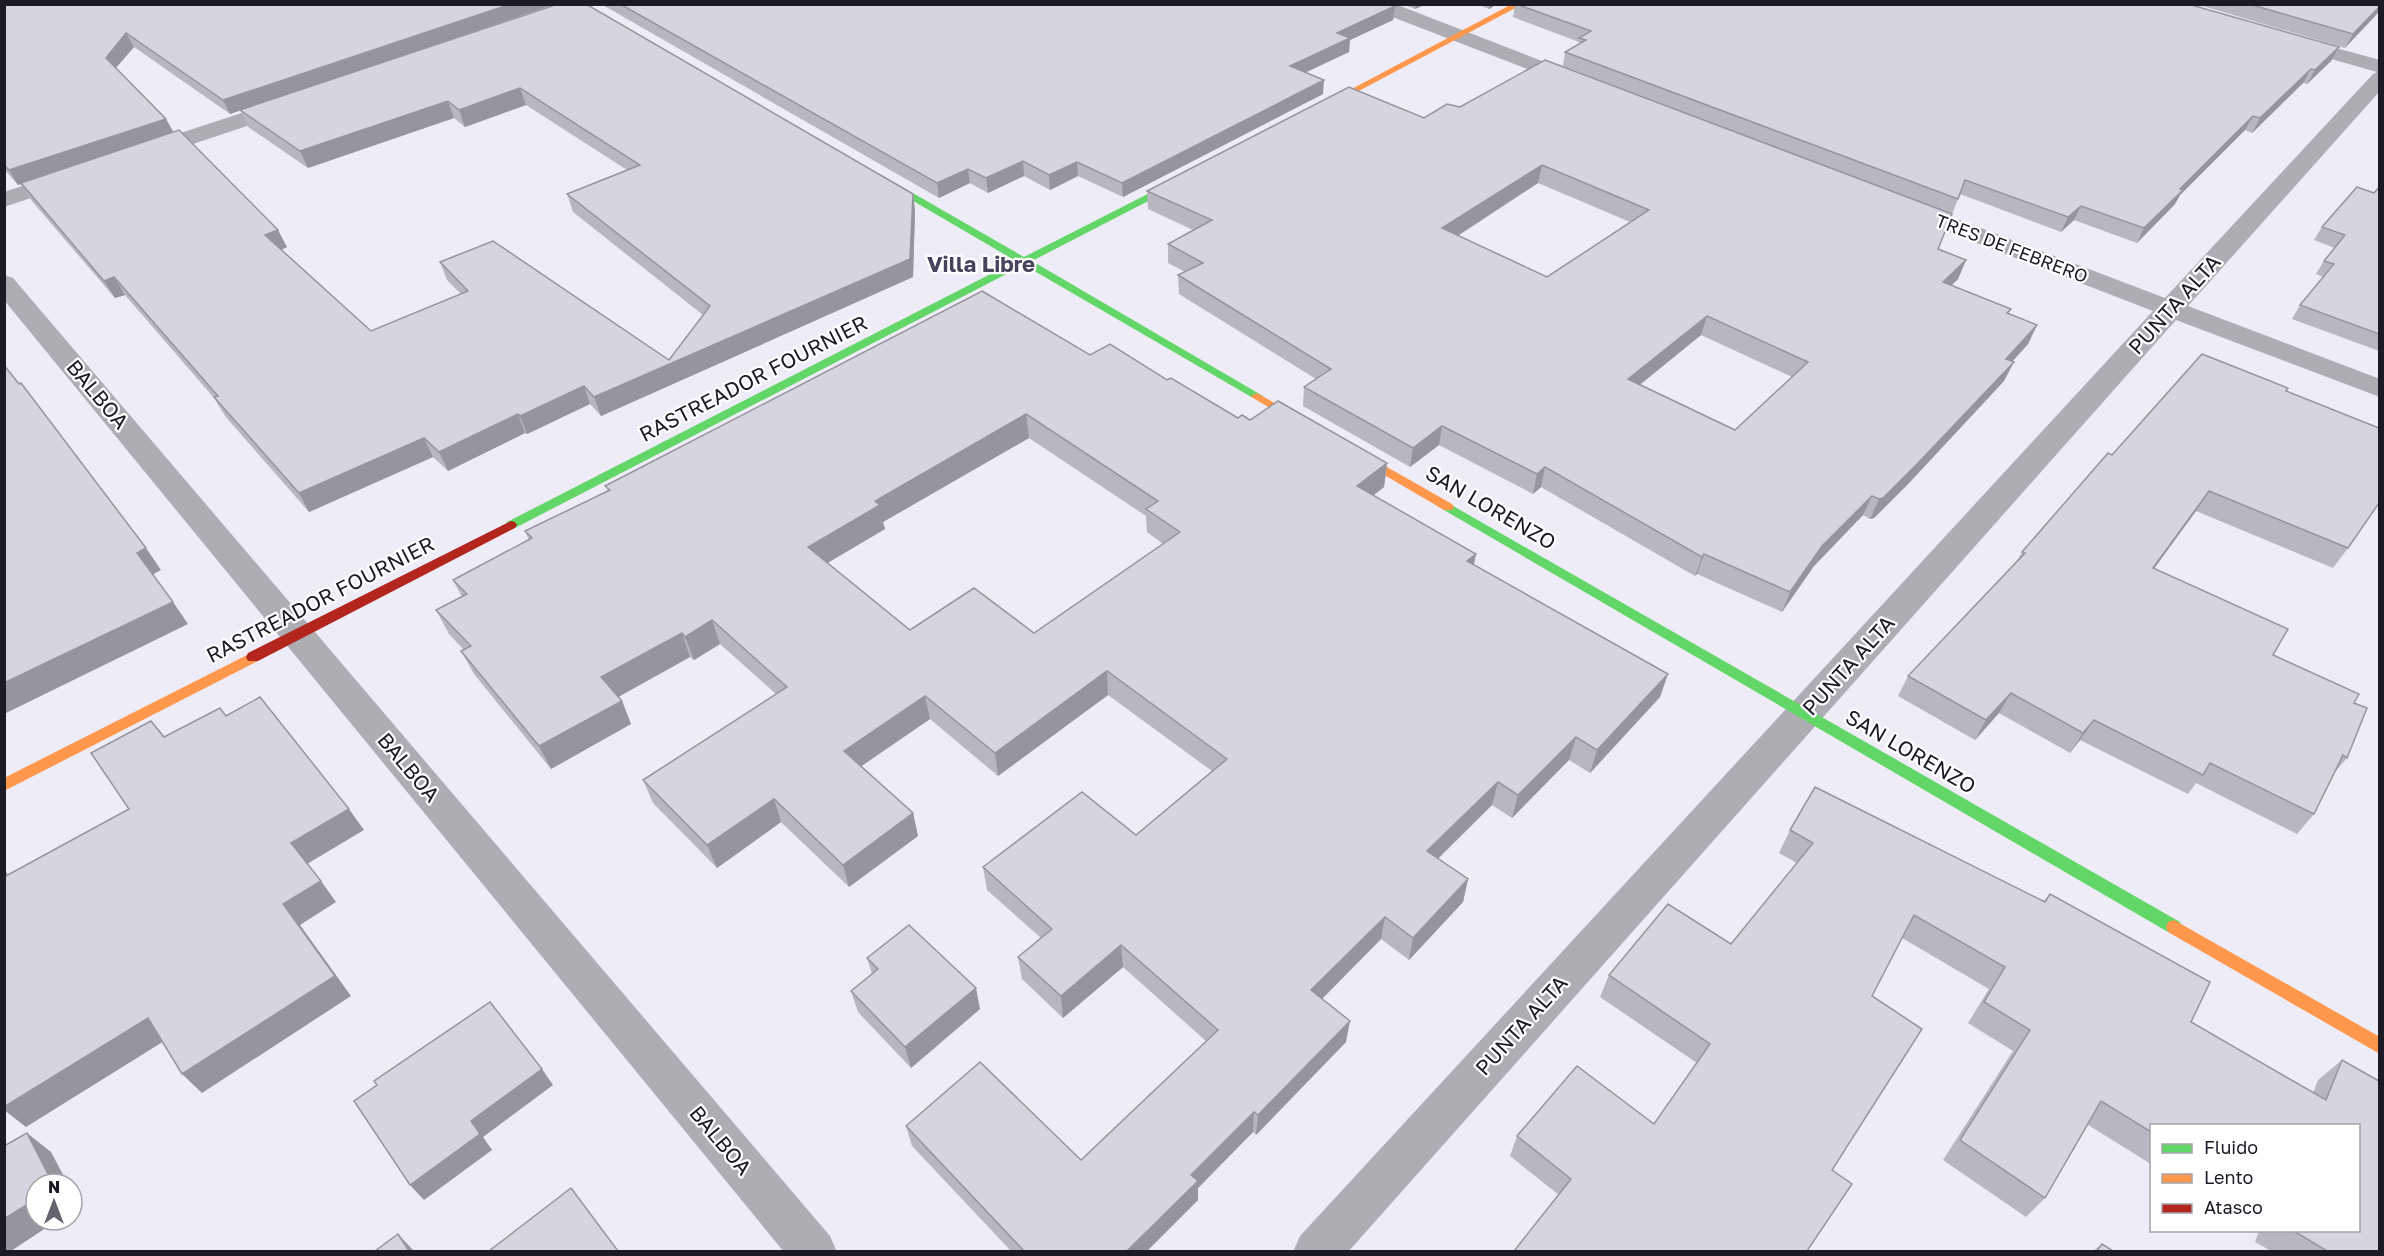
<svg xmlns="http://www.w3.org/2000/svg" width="2384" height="1256" viewBox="0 0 2384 1256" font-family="'Golos Text',sans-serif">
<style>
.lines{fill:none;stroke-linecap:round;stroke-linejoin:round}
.street{fill:#aeadb4;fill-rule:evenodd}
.fast{fill:#63d668;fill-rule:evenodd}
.slow{fill:#ff974d;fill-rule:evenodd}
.jam{fill:#b3261e;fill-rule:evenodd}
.wall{fill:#b8b6c0;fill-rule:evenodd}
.shaded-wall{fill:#96949c}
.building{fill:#d6d4df;stroke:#96949c;stroke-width:1.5;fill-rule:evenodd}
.labels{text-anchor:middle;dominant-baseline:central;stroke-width:4.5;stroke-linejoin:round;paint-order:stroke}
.far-street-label{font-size:18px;fill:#1b1a25;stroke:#fff}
.street-label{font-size:21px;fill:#1b1a25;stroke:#fff}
.far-district-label{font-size:22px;font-weight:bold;fill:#48435d;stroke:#fff}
</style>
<rect width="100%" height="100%" fill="#eeecf7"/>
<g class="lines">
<g class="street">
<polygon points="1367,4 1395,4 1583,77 1587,81 1583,85 1576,87 1569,85 1369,8"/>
<polygon points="2292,36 2380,60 2380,91 2188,306 2380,379 2380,397 2176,320 1348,1252 1293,1252 1300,1236 2153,311 1899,213 1895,208 1899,203 1907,201 1915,203 2165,298 2373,74 2377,72 2285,46 2282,42 2285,38"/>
<polygon points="287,98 295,100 298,105 295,110 154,157 146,159 138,157 135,152 138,147"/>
<polygon points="68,171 76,173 80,178 76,183 4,207 4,192"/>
<polygon points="4,275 13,278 830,1236 837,1252 784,1252 4,300"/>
</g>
<g class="fast">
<polygon points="872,173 878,173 1024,257 1185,175 1191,175 1191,179 1032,261 1263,396 1261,398 1253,398 1024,265 515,528 507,528 505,525 507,522 1016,261 872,177"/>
<polygon points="1448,503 2180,922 2182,927 2180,932 2174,934 2168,932 1444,510 1442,507 1444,504"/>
</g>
<g class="slow">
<polygon points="1512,4 1523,4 1319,112 1312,110"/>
<polygon points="1257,393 1452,504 1454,507 1452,510 1444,510 1253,398 1251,396"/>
<polygon points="253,652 260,657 258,661 4,791 4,778"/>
<polygon points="2174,920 2380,1037 2380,1054 2168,932 2166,927 2168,922"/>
</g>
<polygon class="jam" points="511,521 515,522 517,525 515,528 258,661 248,661 246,657 248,653"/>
</g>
<g class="wall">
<path d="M4,4H555L359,70L558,4L913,194L915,211L913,277L601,416L590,404L527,434L525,433L448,471L433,457L309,512L225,416L214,398L125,295L115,298L31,200L21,184L18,185L4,169ZM134,47L230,114L240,110L248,127L308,168L454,118L465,127L526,105L627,170L567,194L573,212L703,315L669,360L440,262L447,280L461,294L371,331L282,250L287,247L173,132L116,68Z"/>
<polygon points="601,4 1389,4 1395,6 1393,20 1350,40 1349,52 1305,73 1323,94 1123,197 1078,176 1050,190 1024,176 988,193 970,183 939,198"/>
<polygon points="1402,4 1426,4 1415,9"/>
<polygon points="1477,4 1497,4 1489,9"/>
<polygon points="1515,4 2339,47 2331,61 2307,84 2303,83 2252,133 2245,130 2180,195 2175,204 2137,243 2074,220 2061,232 1960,194 1952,214 1563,66 1565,52 1578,45 1579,42 1513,17"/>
<polygon points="2196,4 2379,4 2345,48"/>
<path d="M1424,118L1938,249L1966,260L1958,279L1951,286L2011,309L2008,314L2037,325L2028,344L2013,361L2004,381L1909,483L1874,518L1870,519L1863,515L1814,566L1782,612L1697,574L1695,576L1541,487L1533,494L1439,445L1410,467L1303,406L1304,387L1316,379L1179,294L1178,275L1185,272L1168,263V244L1193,230L1148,209L1147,191ZM1538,183L1630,222L1547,277L1458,236ZM1701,335L1792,377L1735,430L1640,385Z"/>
<polygon points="2379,187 2379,351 2292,319 2300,305 2323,277 2316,274 2324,261 2335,248 2314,240 2322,227 2374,193"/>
<path d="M1090,355L1167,380L1238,418L1250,420L1387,463L1384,487L1373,495L1476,554L1474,565L1660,697L1590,773L1569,760L1512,818L1492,805L1438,859L1468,879L1463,902L1409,960L1381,939L1322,999L1346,1042L1256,1135L1253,1132L1198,1188V1200L1147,1251H1011L912,1146L906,1126L1081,1160L1206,1041L1123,967L1063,1018L1022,979L1018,957L1041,938L987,890L983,867L1136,835L1212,771L1108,695L998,776L930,719L861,766L913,813L918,836L849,887L781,822L717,868L653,803L643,780L776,694L720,644L694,660L690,657L618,697L622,701L631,724L551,769L474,674L461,651L464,650L449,634L436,610L462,597L453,580L529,540L525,531L608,491L605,486ZM1029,438L1146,516L1147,532L1163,544L1034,633L910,630L827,563L885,529L883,522Z"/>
<polygon points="2286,391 2348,548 2333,568 2196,511 2154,568 2273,655 2354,703 2347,758 2335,772 2314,814 2297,834 2196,783 2188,794 2080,740 2070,753 1999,713 1975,740 1898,696 1908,676 2017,561 2022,552 2112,455"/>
<polygon points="1790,830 2044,901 2050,894 2191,1022 2313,1093 2318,1080 2342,1060 2379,1251 2271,1251 2255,1242 2259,1231 2258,1230 2358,1230 2151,1125 2151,1164 2088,1125 2045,1198 2026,1217 1943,1160 2013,1051 1968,1023 1989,989 1902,938 1872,996 1559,1195 1510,1156 1517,1136 1654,1124 1697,1063 1600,997 1609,975 1731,944 1797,863 1779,853"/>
<polygon points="867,958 980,1009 911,1068 858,1012 851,991 872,974"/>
<polygon points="2102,1244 2113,1251 2093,1251"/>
</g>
<g class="shaded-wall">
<polygon points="511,4 555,4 230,114 223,100"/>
<polygon points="1416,4 1426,4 1415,9"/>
<polygon points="1489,4 1497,4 1489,9"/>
<polygon points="1395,6 1393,20 1350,40 1349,52 1289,80 1290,66 1337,33"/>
<polygon points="2379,7 2379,12 2345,48 2353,34"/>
<polygon points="126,33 134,47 113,71 106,58"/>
<polygon points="2339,47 2331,61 2307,84 2315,70"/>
<polygon points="2311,69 2303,83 2252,133 2260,118"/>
<polygon points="1324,80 1323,94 1123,197 1122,183"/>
<polygon points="520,88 526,105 465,127 459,110"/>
<polygon points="448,101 454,118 308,168 300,151"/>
<polygon points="2253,116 2245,130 2180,195 2175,204 2137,243 2144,228 2180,189"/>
<polygon points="166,119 174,133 18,185 9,170"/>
<polygon points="1023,161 1024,176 988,193 986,178"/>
<polygon points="1077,162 1078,176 1050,190 1049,175"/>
<polygon points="1542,165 1538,183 1440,247 1442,228"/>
<polygon points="968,169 970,183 939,198 937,183"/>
<polygon points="913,194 915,211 913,277 601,416 594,397 910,259"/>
<polygon points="2081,206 2074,220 2061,232 2068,217"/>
<polygon points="278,230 287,247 274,252 265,235"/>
<polygon points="1966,260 1958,279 1935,301 1943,282"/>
<polygon points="114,277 125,295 115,298 104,281"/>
<polygon points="1707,316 1701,335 1623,398 1628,379"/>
<polygon points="2037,325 2028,344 1997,378 2006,359"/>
<polygon points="2014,362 2004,381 1909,483 1874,518 1870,519 1879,499"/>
<polygon points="584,386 590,404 527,434 520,416"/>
<polygon points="518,414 525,433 448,471 439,452"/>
<polygon points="1026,414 1029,438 883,522 885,529 814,571 808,547 875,501"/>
<polygon points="1442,426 1439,445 1410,467 1413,448"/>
<polygon points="424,438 433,457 309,512 299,493"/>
<polygon points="1387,463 1384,487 1355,510 1357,486"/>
<polygon points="1545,467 1541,487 1533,494 1537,474"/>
<polygon points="2209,491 2196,511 2140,588 2153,568"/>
<polygon points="1872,496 1863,515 1814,566 1782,612 1790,592 1822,546"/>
<polygon points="146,548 161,570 152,575 137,553"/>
<polygon points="1476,554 1471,577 1467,561"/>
<polygon points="1704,554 1697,574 1695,576 1702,557"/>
<polygon points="173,602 188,624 4,714 4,683"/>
<polygon points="712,620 720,644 694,660 685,637"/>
<polygon points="682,633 690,657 611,701 601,677"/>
<polygon points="1107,671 1108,695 998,776 995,753"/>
<polygon points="1668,674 1660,697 1590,773 1597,750"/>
<polygon points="2011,693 1999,713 1975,740 1986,720"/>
<polygon points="925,696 930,719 850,774 844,751"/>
<polygon points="622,701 631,724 551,769 539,746"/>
<polygon points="2094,720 2080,740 2070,753 2083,733"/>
<polygon points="1576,737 1569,760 1512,818 1518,795"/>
<polygon points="1498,782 1492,805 1422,874 1427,851"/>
<polygon points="774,799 781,822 717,868 707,845"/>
<polygon points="349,809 364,830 307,864 291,843"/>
<polygon points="913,813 918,836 849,887 843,865"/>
<polygon points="4,868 22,900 4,882"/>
<polygon points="1468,879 1463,902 1409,960 1413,938"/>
<polygon points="321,881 336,902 300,925 351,996 202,1093 182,1074 283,904"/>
<polygon points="1385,917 1381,939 1309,1012 1311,990"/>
<polygon points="1121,945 1123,967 1063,1018 1061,996"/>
<polygon points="976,988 980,1009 911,1068 905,1047"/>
<polygon points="148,1018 169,1038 26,1127 4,1110 4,1107"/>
<polygon points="1350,1021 1346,1042 1256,1135 1258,1115"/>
<polygon points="542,1069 553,1085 483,1137 492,1150 424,1200 410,1185 471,1121"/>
<polygon points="1254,1112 1253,1132 1198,1188 1198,1200 1147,1251 1127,1251 1191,1175"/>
<polygon points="27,1133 51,1152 68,1184 53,1184"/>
<polygon points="72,1191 80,1205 72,1211"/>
<polygon points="36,1199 36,1220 58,1220 11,1251 4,1251 4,1219"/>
<polygon points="398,1234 413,1250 414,1251 409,1251"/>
</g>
<g class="building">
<polygon points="4,4 511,4 223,100 126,33 106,58 166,119 9,170 4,165"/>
<polygon points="558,4 586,4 913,194 910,259 594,397 584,386 520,416 518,414 439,452 424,438 299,493 214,397 218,396 114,277 104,281 21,183 179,130 278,230 265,235 371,331 468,291 440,262 493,241 669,360 710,306 567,194 640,165 520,88 459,110 448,101 300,151 240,110"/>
<polygon points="620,4 1389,4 1395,6 1337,33 1350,38 1290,66 1324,80 1122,183 1077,162 1049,175 1023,161 986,178 968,169 937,183"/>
<polygon points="1516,4 2188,4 2339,47 2315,70 2311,69 2260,118 2253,116 2180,189 2183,190 2144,228 2081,206 2068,217 1965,180 1958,199 1565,52 1586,40 1579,38 1591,31"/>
<polygon points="2249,4 2379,4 2379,7 2353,34"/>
<path d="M1545,60L1952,214L1938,249L1966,260L1943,282L2011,309L2007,313L2037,325L2006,359L2014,362L1918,463L1883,498L1879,499L1872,496L1822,546L1790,592L1704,554L1702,557L1545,467L1537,474L1442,426L1413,448L1304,387L1331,369L1178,275L1203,263L1168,244L1212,220L1147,191L1349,87L1424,118L1447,104L1460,107ZM1542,165L1649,210L1547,277L1442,228ZM1707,316L1808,362L1735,430L1628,379Z"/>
<polygon points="2357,187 2374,193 2379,187 2379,334 2300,305 2334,264 2324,261 2345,235 2322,227"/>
<path d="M982,291L1090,355L1110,344L1167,380L1171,378L1238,418L1242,415L1250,420L1278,401L1387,463L1357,486L1476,554L1467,561L1668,674L1597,750L1576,737L1518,795L1498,782L1427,851L1468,879L1413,938L1385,917L1311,990L1350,1021L1258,1115L1254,1112L1191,1175L1198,1181L1127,1251H1024L906,1126L980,1062L1081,1160L1218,1030L1121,945L1061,996L1018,957L1052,929L983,867L1082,792L1136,835L1227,759L1107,671L995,753L925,696L844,751L913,813L843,865L774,799L707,845L643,780L787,687L712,620L685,637L682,633L601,677L622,701L539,746L461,651L471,646L436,610L467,594L453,580L532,538L525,531L610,490L605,486ZM1026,414L1158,501L1146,509L1180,532L1034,633L974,588L910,630L808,547L880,505L875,501Z"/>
<polygon points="2202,354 2288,388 2286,391 2379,428 2379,503 2348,548 2209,491 2153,568 2288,629 2273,655 2359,694 2354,703 2367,708 2347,758 2343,755 2314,814 2210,763 2203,775 2094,720 2083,733 2011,693 1986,720 1908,676 2025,553 2022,552 2108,453 2112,455"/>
<polygon points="4,365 19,384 21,383 146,548 137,553 173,602 4,683"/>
<polygon points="260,697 349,809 291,843 321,881 283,904 335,976 182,1074 148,1018 4,1107 4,877 129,809 91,753 151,721 164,737 220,708 226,716"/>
<polygon points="1815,787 2045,902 2050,894 2210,982 2191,1022 2326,1100 2342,1060 2379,1081 2379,1251 2327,1251 2292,1230 2358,1230 2358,1125 2151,1125 2151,1132 2101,1101 2045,1198 1960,1140 2030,1030 1984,1002 2005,967 1914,915 1872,996 1922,1029 1832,1170 1852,1184 1807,1251 1514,1251 1571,1179 1517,1136 1577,1066 1654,1124 1710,1044 1609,975 1668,904 1731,944 1813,843 1790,830"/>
<polygon points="909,925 976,988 905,1047 851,991 878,969 867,958"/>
<polygon points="490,1002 542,1069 471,1121 480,1134 410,1185 354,1101 377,1085 374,1081"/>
<polygon points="27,1133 53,1184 36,1184 36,1199 4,1219 4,1146"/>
<polygon points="571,1188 618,1251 489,1251"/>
<polygon points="398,1234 409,1251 375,1251"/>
<polygon points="2102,1244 2113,1251 2097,1251"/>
</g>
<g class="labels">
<g class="far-street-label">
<text transform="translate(2012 248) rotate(21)">TRES DE FEBRERO</text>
</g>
<g class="street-label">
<text transform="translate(2174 304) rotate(-48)">PUNTA ALTA</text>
<text transform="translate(753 378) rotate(-27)">RASTREADOR FOURNIER</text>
<text transform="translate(98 394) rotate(50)">BALBOA</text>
<text transform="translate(1491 507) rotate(30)">SAN LORENZO</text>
<text transform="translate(320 599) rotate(-27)">RASTREADOR FOURNIER</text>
<text transform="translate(1848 665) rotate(-48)">PUNTA ALTA</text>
<text transform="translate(1911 751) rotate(30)">SAN LORENZO</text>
<text transform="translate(409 767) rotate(50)">BALBOA</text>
<text transform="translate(1521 1025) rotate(-48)">PUNTA ALTA</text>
<text transform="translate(721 1140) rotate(50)">BALBOA</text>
</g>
<g class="far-district-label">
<text x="981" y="263">Villa Libre</text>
</g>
</g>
<rect width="2384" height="1256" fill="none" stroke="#1b1a25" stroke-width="12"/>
<rect x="2150" y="1124" width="210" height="108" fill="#ffffff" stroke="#a4a3a8" stroke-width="1.5"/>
<rect x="2162" y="1144" width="30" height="9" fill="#63d668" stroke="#a4a3a8" stroke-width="1.5"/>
<text x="2204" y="1154" font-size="18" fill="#1b1a25">Fluido</text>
<rect x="2162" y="1174" width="30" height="9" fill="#ff974d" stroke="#a4a3a8" stroke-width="1.5"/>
<text x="2204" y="1184" font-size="18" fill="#1b1a25">Lento</text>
<rect x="2162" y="1204" width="30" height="9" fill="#b3261e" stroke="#a4a3a8" stroke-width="1.5"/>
<text x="2204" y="1214" font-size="18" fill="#1b1a25">Atasco</text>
<g transform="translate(54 1202)"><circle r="28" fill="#ffffff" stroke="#a4a3a8" stroke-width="1.5"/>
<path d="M0-4.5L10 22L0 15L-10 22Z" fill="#65646e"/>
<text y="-9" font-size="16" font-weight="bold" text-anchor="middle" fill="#1b1a25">N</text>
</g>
</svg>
